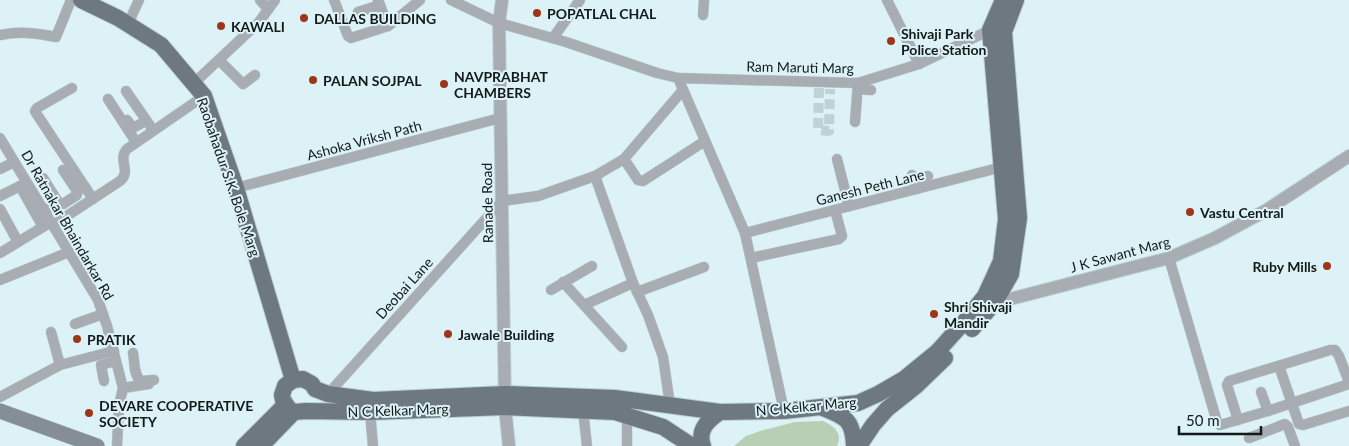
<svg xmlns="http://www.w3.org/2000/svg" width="1349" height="446" viewBox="0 0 1349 446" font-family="Lato,sans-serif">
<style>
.green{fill:#b9cfb5}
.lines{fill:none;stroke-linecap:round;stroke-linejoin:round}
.minor-tunnel{stroke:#bfd2d5;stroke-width:10;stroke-dasharray:10 5;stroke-linecap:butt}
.minor-casing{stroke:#bdcfd3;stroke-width:11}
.tertiary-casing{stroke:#bdcfd3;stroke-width:14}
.secondary-casing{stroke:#bdcfd3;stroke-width:16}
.primary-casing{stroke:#bdcfd3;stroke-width:18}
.minor{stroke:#a7adb3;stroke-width:10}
.tertiary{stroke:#a7adb3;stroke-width:12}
.secondary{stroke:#858e96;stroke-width:15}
.primary{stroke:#6d7881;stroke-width:16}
.poi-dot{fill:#9d3618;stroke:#ddf2f6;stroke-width:2}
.labels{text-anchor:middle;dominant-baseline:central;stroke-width:4;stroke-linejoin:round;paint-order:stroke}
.poi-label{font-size:14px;font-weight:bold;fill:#121a1b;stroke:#ddf2f6;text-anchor:start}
.street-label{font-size:14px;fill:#121a1b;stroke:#ddf2f6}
</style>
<rect width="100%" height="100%" fill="#ddf2f6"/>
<path class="green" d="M823,421C834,426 843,433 837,446H734L746,436L760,431L795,422Z"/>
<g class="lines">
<polyline class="minor-tunnel" points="819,88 818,130 829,131 830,89"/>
<g class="minor-casing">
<g id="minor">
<polyline points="260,0 268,9"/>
<polyline points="334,0 348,36 351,38 388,26 420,0"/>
<polyline points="378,0 388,26"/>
<polyline points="451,0 499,23 566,42 657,73 678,78 745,233 784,411"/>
<polyline points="887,0 919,64"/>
<polyline points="358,12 380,5"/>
<polyline points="703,15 704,0"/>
<polyline points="128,24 139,0"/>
<path d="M0,35C19,31 36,33 56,37L71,0"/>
<polyline points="553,38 580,0"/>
<polyline points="219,60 243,84 255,75"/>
<polyline points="678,78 858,83 919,64 990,30"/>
<polyline points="194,83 259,22 275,0"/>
<polyline points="72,88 37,108 35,111 36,113 93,199"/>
<polyline points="858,89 871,90"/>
<polyline points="126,91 151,127"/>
<polyline points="108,99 136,142"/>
<polyline points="127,120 133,128 142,123"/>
<polyline points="855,122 858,83"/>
<polyline points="0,138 98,300 107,326 123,388 119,405 117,446"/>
<polyline points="624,159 638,180 643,181 705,141"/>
<polyline points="837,159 849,206"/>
<polyline points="0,169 14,162"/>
<polyline points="63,170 77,191"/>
<polyline points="912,175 917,189"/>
<polyline points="595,176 633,283 648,315 663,357 670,405"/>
<polyline points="43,178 58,202"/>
<polyline points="914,180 928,176"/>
<polyline points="20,186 43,227"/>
<polyline points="236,188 500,118"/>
<polyline points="0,196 24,184"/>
<polyline points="0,209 18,242"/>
<polyline points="45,211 58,202 60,204 63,204 77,195 77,191 85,187"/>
<path d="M53,225L120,181C132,171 117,160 127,149L204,96"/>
<polyline points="745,233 1002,167"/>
<polyline points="0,253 51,222"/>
<polyline points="751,258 839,239 842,236 835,210"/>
<polyline points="1169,258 1217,422 1220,425 1268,411 1349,384"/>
<polyline points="0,280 69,252"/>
<polyline points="563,282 622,347"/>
<polyline points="551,290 592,266"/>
<polyline points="637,292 704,267"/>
<polyline points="584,305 633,283"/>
<polyline points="75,324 103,314"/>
<polyline points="51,332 60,365"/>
<path d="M133,353C135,362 133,375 141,381L154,380"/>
<polyline points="1279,366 1299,424 1303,425 1349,411"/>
<polyline points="104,381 101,365 116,361"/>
<polyline points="123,388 149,384"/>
<polyline points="1261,392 1268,411"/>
<polyline points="328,394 502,201 538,196 595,176 624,159 683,90"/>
<polyline points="0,397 60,365 114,351"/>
<polyline points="583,410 587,446"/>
<polyline points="370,412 373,446"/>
<polyline points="1238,420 1227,385 1229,381 1330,350 1335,350 1339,356 1349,382"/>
<polyline points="1249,438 1285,424 1288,427 1295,446"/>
<polyline points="627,446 627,416"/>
</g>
</g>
<g class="tertiary-casing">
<g id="tertiary">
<polyline points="502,0 499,23 505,407 509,446"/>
<polyline points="995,302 1014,298 1169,258 1215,238 1265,211 1349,156"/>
</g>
</g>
<g class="secondary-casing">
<polyline id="secondary" points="0,411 97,446"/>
</g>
<g class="primary-casing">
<g id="primary">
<polyline points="81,0 118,18 161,45 204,96 236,188 293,380"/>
<polyline points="972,329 995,302 1011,274 1019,218 1004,32 1016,0"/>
<path d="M823,408C846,417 853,420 854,446"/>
<polyline points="244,446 285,405"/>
<polyline points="261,446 294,412"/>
<polyline points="692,446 663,427 615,412 505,407 370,412 306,411 294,412 289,409 283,400 282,395 285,386 293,380 303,379 312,384 315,389 328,394 373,400 505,394 615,398 720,412 784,411 858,403 878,394 904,379 937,352 965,321 985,296 1001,261 1006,219 990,30 1003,0"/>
<path d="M703,446C697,430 708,420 720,412"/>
<polyline points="859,446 873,425 887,409 916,386 945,358"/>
</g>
</g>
<use href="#minor" class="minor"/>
<use href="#tertiary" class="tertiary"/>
<use href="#secondary" class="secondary"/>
<use href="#primary" class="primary"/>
</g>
<g class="poi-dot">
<circle cx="537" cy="13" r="5"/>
<circle cx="304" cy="18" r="5"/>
<circle cx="221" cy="26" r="5"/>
<circle cx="891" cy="41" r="5"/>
<circle cx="313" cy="80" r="5"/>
<circle cx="444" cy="84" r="5"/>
<circle cx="1190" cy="212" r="5"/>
<circle cx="1327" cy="266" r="5"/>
<circle cx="934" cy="314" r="5"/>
<circle cx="448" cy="334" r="5"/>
<circle cx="77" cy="339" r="5"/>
<circle cx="89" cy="413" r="5"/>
</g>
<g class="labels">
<g class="poi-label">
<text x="547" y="13">POPATLAL CHAL</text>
<text x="314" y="18">DALLAS BUILDING</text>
<text x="231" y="26">KAWALI</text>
<text x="901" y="33">Shivaji Park<tspan x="901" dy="16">Police Station</tspan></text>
<text x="454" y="76">NAVPRABHAT<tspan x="454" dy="16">CHAMBERS</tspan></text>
<text x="323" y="80">PALAN SOJPAL</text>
<text x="1200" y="212">Vastu Central</text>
<text x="1317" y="266" text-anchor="end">Ruby Mills</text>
<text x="944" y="306">Shri Shivaji<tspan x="944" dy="16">Mandir</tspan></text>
<text x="458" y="334">Jawale Building</text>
<text x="87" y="339">PRATIK</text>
<text x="99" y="405">DEVARE COOPERATIVE<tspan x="99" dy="16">SOCIETY</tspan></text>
</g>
<g class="street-label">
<text transform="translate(800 67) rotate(1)">Ram Maruti Marg</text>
<text transform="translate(364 140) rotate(-15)">Ashoka Vriksh Path</text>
<text transform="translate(229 177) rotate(71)">Raobahadur S.K. Bole Marg</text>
<text transform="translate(870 187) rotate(-14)">Ganesh Peth Lane</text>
<text transform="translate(487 203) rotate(-91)">Ranade Road</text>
<text transform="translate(68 225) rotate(60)">Dr Ratnakar Bhaindarkar Rd</text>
<text transform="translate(1120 254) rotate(-15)">J K Sawant Marg</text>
<text transform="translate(404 288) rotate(-48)">Deobai Lane</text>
<text transform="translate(806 406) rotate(-5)">N C Kelkar Marg</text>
<text transform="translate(398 410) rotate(-2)">N C Kelkar Marg</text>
</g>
</g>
<path d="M1179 426v8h82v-8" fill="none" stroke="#121a1b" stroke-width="2.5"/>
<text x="1186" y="426" font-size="15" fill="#121a1b" stroke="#ddf2f6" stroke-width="4" paint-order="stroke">50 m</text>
</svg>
